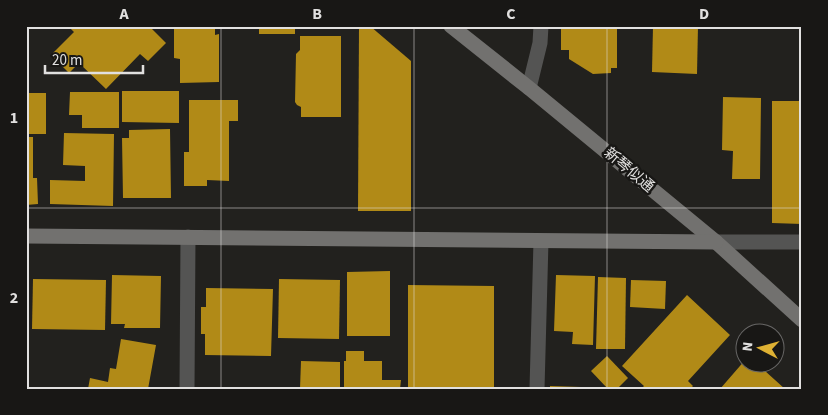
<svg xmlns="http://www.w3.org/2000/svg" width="828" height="415" viewBox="0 0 828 415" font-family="'Source Sans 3','Noto Sans JP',sans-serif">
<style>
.building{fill:#b18a17}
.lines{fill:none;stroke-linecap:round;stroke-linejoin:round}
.street{stroke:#545453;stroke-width:15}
.secondary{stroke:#72716f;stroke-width:15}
.grid{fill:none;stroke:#e1e0df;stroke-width:1;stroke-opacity:0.55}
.labels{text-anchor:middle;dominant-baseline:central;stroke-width:5;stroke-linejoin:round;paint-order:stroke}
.street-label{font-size:15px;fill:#e1e0df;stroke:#181715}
.neatline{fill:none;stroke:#e1e0df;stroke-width:2}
.grid-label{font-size:16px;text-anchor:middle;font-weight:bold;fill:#e1e0df}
</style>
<rect width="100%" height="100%" fill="#22211e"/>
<g class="building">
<polygon points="68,26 149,26 166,43 148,61 140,54 106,89 79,63 69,73 51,55 74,32"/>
<polygon points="174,26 215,26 215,35 219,34 219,82 180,83 180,59 174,58"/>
<rect x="259" y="26" width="36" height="8"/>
<polygon points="359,26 370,26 411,61 411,211 358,211"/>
<polygon points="561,26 617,26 617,68 611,68 611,73 593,74 569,59 569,50 561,50"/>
<polygon points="653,26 698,26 697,74 652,72"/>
<polygon points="300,36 341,36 341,117 301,117 301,107 297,105 295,102 296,54 300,50"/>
<polygon points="122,91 179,91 179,123 122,122"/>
<polygon points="70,92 119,92 119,128 82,128 82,115 69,115"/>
<rect x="26" y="93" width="20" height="41"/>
<polygon points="723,97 761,98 760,179 732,179 733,151 722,150"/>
<polygon points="189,100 238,100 238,121 229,121 229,181 207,180 207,186 184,186 184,152 189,152"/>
<polygon points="772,101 802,101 802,224 772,223"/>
<polygon points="170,129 171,198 123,198 122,138 129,138 129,130"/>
<polygon points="64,133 114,134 113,206 50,204 50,180 85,181 85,166 63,165"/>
<polygon points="26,137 33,137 33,178 37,178 38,204 26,205"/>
<polygon points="390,271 390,336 347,336 347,272"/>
<polygon points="112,275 161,276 160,328 124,328 125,324 111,324"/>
<polygon points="556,275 595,276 593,345 572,344 573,332 554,331"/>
<polygon points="598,277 626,278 625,349 596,349"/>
<polygon points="33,279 106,280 105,330 32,329"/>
<polygon points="279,279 340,280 339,339 278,338"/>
<polygon points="631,280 666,281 665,309 630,307"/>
<polygon points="408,285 494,286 494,389 408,389"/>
<polygon points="206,288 273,289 271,356 205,355 205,334 201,334 201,307 206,307"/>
<polygon points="687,295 730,335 688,381 693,386 690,389 641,389 644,386 622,366"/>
<polygon points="121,339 156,345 148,389 88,389 90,378 108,382 110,368 116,369"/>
<polygon points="346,351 364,351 364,361 382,361 382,380 401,380 400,389 344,389 344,361 346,361"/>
<polygon points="607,356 628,378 617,389 608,389 591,371"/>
<polygon points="746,359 746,362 755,362 785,389 720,389"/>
<polygon points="301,361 340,362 340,389 300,389"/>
<polygon points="550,386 581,387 581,389 550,389"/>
</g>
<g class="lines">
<g class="street">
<polyline points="529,88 540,43 541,26"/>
<polyline points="716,242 802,242"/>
<polyline points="187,389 188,237"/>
<polyline points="537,389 541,241"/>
</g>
<g class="secondary">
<polyline points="451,26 529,88 716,242 802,320"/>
<polyline points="26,236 716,242"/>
</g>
</g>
<path class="grid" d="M221,26V389M414,26V389M607,26V389M26,208H802"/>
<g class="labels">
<g class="street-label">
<text transform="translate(629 170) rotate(40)">新琴似通</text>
</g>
</g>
<rect width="828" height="415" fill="none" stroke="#181715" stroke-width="55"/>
<g transform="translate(760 348) rotate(276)"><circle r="24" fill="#181715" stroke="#686766"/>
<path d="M0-4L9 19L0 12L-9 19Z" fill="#deb133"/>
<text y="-8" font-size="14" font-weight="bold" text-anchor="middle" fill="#e1e0df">N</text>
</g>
<path d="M45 65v8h98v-8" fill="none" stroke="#e1e0df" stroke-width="2.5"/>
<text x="52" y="65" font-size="15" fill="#e1e0df" stroke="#181715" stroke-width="4" paint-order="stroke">20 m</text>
<rect x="28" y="28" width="772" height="360" class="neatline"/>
<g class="grid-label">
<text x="124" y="19">A</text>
<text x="317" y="19">B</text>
<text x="511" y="19">C</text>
<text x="704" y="19">D</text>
<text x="14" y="123">1</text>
<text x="14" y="303">2</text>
</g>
</svg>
